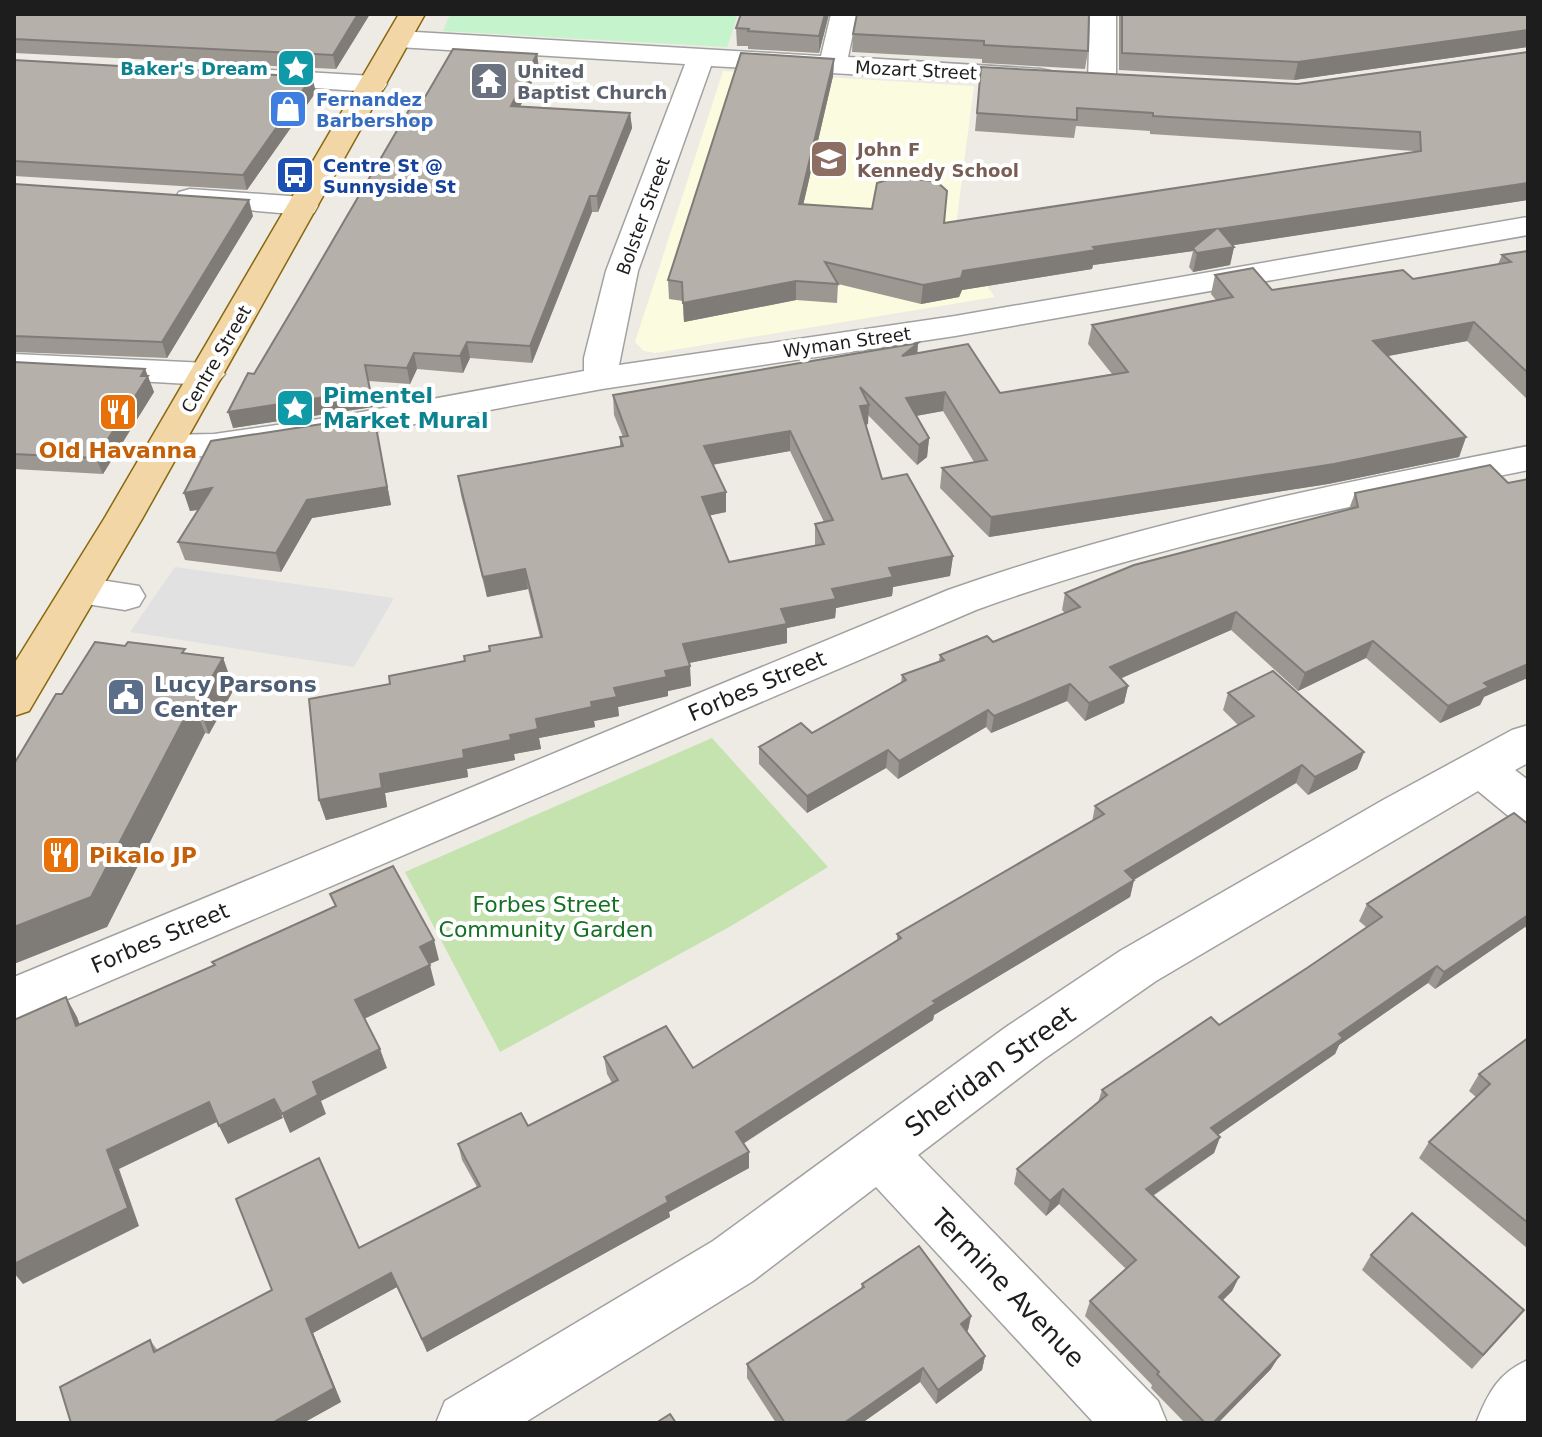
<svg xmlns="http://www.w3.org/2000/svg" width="1542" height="1437" viewBox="0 0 1542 1437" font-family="'DejaVu Sans',sans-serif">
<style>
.education{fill:#fafbdf}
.grass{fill:#c5e3af}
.park{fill:#c5f3cc}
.parking{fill:#e1e1e1}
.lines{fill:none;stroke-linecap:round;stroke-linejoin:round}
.minor-casing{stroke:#a1a1a1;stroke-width:3}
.major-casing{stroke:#88680f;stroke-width:3}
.minor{fill:#fff;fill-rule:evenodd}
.major{fill:#f2d6a5;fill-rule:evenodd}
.wall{fill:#9d9792;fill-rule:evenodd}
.shaded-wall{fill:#7f7b77}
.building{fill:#b6b0aa;stroke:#7f7b77;stroke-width:2;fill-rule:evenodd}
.labels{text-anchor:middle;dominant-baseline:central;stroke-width:8;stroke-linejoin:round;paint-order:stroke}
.far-culture-label{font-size:18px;font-weight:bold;fill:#0d838f;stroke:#fff;text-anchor:end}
.far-street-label{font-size:18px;fill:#1d1d1d;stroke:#fff}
.far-worship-label{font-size:18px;font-weight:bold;fill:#5b616d;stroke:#fff;text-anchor:start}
.far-shop-label{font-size:18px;font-weight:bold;fill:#366cbe;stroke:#fff;text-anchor:start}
.far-education-label{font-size:18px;font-weight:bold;fill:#785e54;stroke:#fff;text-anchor:start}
.far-transit-label{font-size:18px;font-weight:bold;fill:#164399;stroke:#fff;text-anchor:start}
.culture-label{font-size:22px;font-weight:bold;fill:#0d838f;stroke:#fff;text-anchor:start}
.food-label{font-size:22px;font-weight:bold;fill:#c56008;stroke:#fff}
.service-label{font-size:22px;font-weight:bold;fill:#4e5e75;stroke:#fff;text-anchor:start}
.street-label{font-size:22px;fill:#1d1d1d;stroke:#fff}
.park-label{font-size:22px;fill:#167024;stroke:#fff}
.near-street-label{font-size:26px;fill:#1d1d1d;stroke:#fff}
</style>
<rect width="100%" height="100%" fill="#edebe4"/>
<polygon class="education" points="723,71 974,86 955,233 950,236 995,297 655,353 644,351 635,342"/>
<polygon class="grass" points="712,738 828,867 731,926 500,1052 405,872"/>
<polygon class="park" points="450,14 738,14 727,47 443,31"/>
<polygon class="parking" points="175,567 394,598 354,667 130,632"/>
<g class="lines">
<g class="minor-casing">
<g id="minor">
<polygon points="831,14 857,14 848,57 1040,69 1050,71 1054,77 1050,83 1040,85 711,66 638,271 619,365 955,316 1528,217 1528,235 955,336 602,389 340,438 214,456 166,457 153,454 147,446 153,438 166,435 214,434 340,416 584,371 584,358 606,271 685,64 398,47 389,45 385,39 389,33 398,31 821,56"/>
<polygon points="1090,14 1116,14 1116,81 1112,87 1102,89 1092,87 1088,81"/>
<polygon points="252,69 373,76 383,78 387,84 383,90 373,92 242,83 238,77 242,71"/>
<polygon points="190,189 303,197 314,199 318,206 314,213 303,215 179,204 175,198 179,192"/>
<polygon points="14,354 207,363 219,367 225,374 219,381 207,385 14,374"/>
<path d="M1528,446V470C1341,508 1156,544 976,610L14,1022V977L948,590C1137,523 1332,485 1528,446Z"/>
<polygon points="81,577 139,586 145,596 139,606 125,610 67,601 61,591 67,581"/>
<polygon points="1528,725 1528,763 1515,770 1528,780 1528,824 1512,819 1478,791 1156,981 1044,1059 918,1155 1158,1401 1167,1423 1094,1423 876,1187 753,1281 524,1423 436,1423 445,1401 713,1241 1006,1027 1120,951 1383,800 1512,730"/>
<path d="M1528,1360V1423H1476C1488,1393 1498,1373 1528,1360Z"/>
</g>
</g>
<g class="major-casing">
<polygon id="major" points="399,14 425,14 142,519 29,711 14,716 14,664 104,519"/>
</g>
<use href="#minor" class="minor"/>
<use href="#major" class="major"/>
</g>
<g class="wall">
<polygon points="14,14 370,14 336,69 14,53"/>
<polygon points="741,14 829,14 819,53 748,49 748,46 737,46 736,28"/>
<polygon points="857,14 1088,51 1085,69 982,63 982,59 852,52 853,34"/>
<polygon points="1119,14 1528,14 1528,47 1294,80 1119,70"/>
<polygon points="1528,52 1528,200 1233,245 1234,247 1230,265 1193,272 1189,267 1193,251 1093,265 1092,269 962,290 959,297 921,304 838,284 837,303 796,300 684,322 683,301 669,299 668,280 834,59 833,76 803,205 944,223 1414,152 1414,151 1150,134 1150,131 1076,126 1074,138 975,131 981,67 1298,84"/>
<polygon points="14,60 316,92 247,190 14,176"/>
<polygon points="539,68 520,106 630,113 632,128 598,212 592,212 532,363 470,358 463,373 417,369 410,384 369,381 373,407 233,428 254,374"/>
<polygon points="14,184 253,216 167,358 14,352"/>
<path d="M1528,251V400L1467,341L1388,356L1466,437L1459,457L1328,484L989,537L940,488L942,468L974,462L943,411L916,416L929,438L927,457L917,465L868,415V424L866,425L882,479L953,556L950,576L893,587L892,596L836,608L835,618L787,628V643L689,663L691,686L668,691V696L618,707L619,716L594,721L595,727L539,738L541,749L514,754L515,760L467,769L468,777L385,793L387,807L326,820L319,800L390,684L465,661L490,651L540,637L528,589L487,597L461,495L458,476L620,447V437H623L614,415L613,395L918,353L1000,393L1112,374L1088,344L1092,325L1216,300L1211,294L1215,275L1272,290L1413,279L1498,264L1502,255ZM790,451L824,522L815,524V546L729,562L710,515L726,512L712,465Z"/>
<polygon points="14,362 145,369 154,392 103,474 14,469"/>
<polygon points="374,416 391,505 312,518 281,572 185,560 178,542 199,510 190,511 184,493"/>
<polygon points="1355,493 1484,697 1480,705 1440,723 1366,658 1298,691 1231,630 1121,678 1128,686 1124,703 1085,721 1067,701 991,733 986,727 898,779 886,768 807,813 759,764 759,747 812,733 901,683 902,675 939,661 940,655 993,642 1065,613 1062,610 1065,593 1349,509"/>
<polygon points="187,653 223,658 234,689 209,734 205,733 107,927 62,694"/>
<polygon points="1228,693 1364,752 1357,769 1308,795 1296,783 1134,880 1130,897 934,1015 933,1020 743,1144 749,1152 749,1168 669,1212 670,1217 427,1352 397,1287 313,1333 341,1402 303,1423 71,1423 150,1340 158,1351 477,1187 462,1160 458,1144 528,1126 612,1083 607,1074 604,1057 693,1068 897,941 897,934 1092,822 1095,806 1238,725 1223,710"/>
<polygon points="1528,824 1528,930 1525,927 1435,989 1428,983 1339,1045 1335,1054 1218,1135 1220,1137 1214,1153 1153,1196 1239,1277 1232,1291 1223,1300 1271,1369 1218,1423 1185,1423 1151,1388 1152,1385 1085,1316 1090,1301 1126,1269 1059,1204 1046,1216 1014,1184 1017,1169 1098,1102 1102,1090 1219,1025 1307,968 1366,927 1359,921 1367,904"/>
<polygon points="1528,1038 1528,1249 1419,1158 1429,1142 1476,1097 1469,1091 1479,1074"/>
<polygon points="1371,1255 1524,1310 1472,1369 1362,1270"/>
<polygon points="862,1284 971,1316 968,1330 967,1332 985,1356 982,1370 936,1404 920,1382 862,1423 776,1423 747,1378 747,1364 861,1289"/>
</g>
<g class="shaded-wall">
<polygon points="358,14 370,14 336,69 333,55"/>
<polygon points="825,14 829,14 819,53 819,36"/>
<polygon points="1528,30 1528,47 1294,80 1298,62"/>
<polygon points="537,54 539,68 513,121 511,106"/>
<polygon points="834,59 833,76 799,223 799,204"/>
<polygon points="312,77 316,92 247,190 243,175"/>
<polygon points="630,113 632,128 598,212 597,196"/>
<polygon points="1528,183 1528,200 1215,248 1219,229"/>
<polygon points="590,196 592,212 532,363 530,346"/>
<polygon points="249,200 253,216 167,358 162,342"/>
<polygon points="1216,229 1193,248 1193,251 1093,265 1092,269 962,290 959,297 921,304 923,285 963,271 1093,247"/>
<polygon points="1234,247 1230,265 1193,272 1197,253"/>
<polygon points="796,281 796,300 684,322 683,303"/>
<polygon points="1474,322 1467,341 1367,360 1373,341"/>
<polygon points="467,342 470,358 463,373 460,356"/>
<polygon points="918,343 917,363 902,356"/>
<polygon points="414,353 417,369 410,384 407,368"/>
<polygon points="365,365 373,407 233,428 228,412"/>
<polygon points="145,369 154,392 103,474 96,458"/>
<polygon points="945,392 943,411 904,418 906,398"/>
<polygon points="869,405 868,424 860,426 860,406"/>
<polygon points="374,416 391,505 312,518 281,572 276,553 307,500"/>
<polygon points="790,431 790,451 704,466 704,446"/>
<polygon points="1466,437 1459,457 1328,484 989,537 991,517"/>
<polygon points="929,438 927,457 917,465 919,445"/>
<polygon points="212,488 218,506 190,511 184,493"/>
<polygon points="726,492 726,512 703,517 702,497"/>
<polygon points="953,556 950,576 893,587 892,596 836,608 835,618 787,628 787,643 684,664 683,644 781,609 832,589 889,568"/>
<polygon points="525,569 528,589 487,597 483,577"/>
<polygon points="1236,612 1231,630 1106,685 1110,667"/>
<polygon points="1373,641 1366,658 1298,691 1305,673"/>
<polygon points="223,658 234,689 209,734 197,703"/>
<polygon points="1528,664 1528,678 1484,697 1480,705 1440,723 1448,706 1484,683"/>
<polygon points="690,666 691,686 668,691 668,696 618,707 619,716 594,721 595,727 539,738 541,749 514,754 515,760 467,769 468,777 385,793 387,807 326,820 319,800 380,774 510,735 536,719 591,702 614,688 665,671"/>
<polygon points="1070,684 1067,701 991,733 994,716"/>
<polygon points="1128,686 1124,703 1085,721 1089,703"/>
<polygon points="193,702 205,733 107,927 14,964 14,927"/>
<polygon points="988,710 986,727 898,779 899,761"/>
<polygon points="888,750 886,768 807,813 807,796"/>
<polygon points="1364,752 1357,769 1308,795 1315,777"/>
<polygon points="1302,765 1296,783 1120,888 1125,871"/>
<polygon points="1134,880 1130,897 934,1015 933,1020 736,1148 736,1132 933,1001"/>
<polygon points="1528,915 1528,922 1525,927 1435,989 1444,972"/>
<polygon points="434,940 439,960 425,966 420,947"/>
<polygon points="430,965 435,985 362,1020 355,1000"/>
<polygon points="1437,966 1428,983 1339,1045 1335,1054 1205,1144 1211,1128 1339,1034"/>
<polygon points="66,997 77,1017 88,1046 76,1026"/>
<polygon points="380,1049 387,1068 321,1101 326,1114 290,1133 282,1114 313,1082"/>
<polygon points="274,1099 283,1118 228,1144 219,1126"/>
<polygon points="209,1102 219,1121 119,1169 139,1226 23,1284 14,1273 14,1264 107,1150"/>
<polygon points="1220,1137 1214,1153 1140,1204 1146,1189"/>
<polygon points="749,1152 749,1168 669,1212 670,1217 427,1352 422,1339 666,1197"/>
<polygon points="1063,1189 1059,1204 1046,1216 1050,1201"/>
<polygon points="391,1273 397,1287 313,1333 341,1402 303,1423 272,1423 306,1319"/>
<polygon points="1239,1277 1232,1291 1212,1311 1219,1297"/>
<polygon points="971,1316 968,1330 958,1338 961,1324"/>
<polygon points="1280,1355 1271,1369 1218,1423 1213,1423"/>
<polygon points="985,1356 982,1370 936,1404 938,1390"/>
<polygon points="923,1368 920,1382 862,1423 844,1423"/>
</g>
<g class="building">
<polygon points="14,14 358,14 333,55 14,39"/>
<polygon points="741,14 825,14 819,36 748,31 749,29 736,28"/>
<polygon points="857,14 1089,14 1088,51 984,45 984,41 853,34"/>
<polygon points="1122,14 1528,14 1528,30 1298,62 1122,53"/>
<polygon points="453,49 537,54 511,106 630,113 597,196 590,196 530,346 467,342 460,356 414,353 407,368 365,365 370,390 228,412 248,373 254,374 301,295 413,103 421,104"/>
<polygon points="1528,52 1528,183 1219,229 1234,247 1197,253 1193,248 1216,229 1093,247 1096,250 963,271 961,278 923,285 825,262 838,284 796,281 683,303 682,282 668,280 741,53 834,59 799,204 872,209 877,183 893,178 936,181 947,191 944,223 1421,151 1420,132 1153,116 1153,113 1077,108 1077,120 977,113 981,67 1298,84"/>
<polygon points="14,60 312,77 243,175 14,161"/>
<polygon points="14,184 249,200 162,342 14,336"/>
<path d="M1528,251V373L1474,322L1373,341L1466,437L1334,464L991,517L942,468L987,460L945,392L906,398L929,438L919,445L860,387L869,405L860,406L882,479L907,474L953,556L889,568L893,577L832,589L836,599L781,609L787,624L683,644L690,666L665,671L667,677L614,688L617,697L591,702L592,707L536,719L538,729L510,735L511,740L463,750L464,758L380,774L382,788L319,800L309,699L390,684L389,676L465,661L464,656L490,651L489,646L542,637L525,569L483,577L458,476L623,446L620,437L628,436L613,395L918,343L902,356L968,344L1000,393L1128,372L1092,325L1233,297L1215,275L1253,268L1272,290L1403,270L1413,279L1511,262L1502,255ZM790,431L833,520L815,524L824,544L729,562L702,497L726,492L704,446Z"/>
<polygon points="14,362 145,369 141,376 148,376 96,458 14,454"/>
<polygon points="374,416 387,487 307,500 276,553 178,542 212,488 184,493 211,441"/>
<polygon points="1490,465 1508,483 1528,479 1528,664 1484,683 1489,687 1448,706 1373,641 1305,673 1236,612 1110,667 1128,686 1089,703 1070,684 994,716 988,710 899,761 888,750 807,796 759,747 801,723 812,733 906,680 902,675 944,660 940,655 987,636 993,642 1080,607 1065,593 1134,565 1358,507 1355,493"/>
<polygon points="95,642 125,646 128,642 185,649 182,653 223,658 197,703 193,702 91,897 14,927 14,764 56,694 62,694"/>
<polygon points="1273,671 1364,752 1315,777 1302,765 1125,871 1134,880 933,1001 936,1003 736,1132 749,1152 666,1197 668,1202 422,1339 391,1273 306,1319 334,1388 272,1423 71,1423 60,1387 150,1340 154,1352 272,1290 236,1199 319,1158 359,1248 480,1186 458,1144 521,1113 528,1126 618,1080 604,1057 666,1026 693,1068 901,938 897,934 1104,814 1095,806 1254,716 1228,693"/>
<polygon points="1514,813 1528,824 1528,915 1444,972 1437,966 1339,1034 1343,1038 1211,1128 1220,1137 1146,1189 1239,1277 1219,1297 1280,1355 1213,1423 1205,1423 1157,1374 1159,1372 1090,1301 1136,1260 1063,1189 1050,1201 1017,1169 1107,1095 1102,1090 1211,1017 1219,1025 1307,968 1382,917 1367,904"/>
<polygon points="393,866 434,940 420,947 430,965 355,1000 380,1049 313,1082 318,1095 282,1114 274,1099 219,1126 209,1102 107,1150 128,1208 14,1264 14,1020 66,997 76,1026 215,965 212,962 336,906 330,894"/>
<polygon points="1528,1038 1528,1223 1429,1142 1490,1084 1479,1074"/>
<polygon points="1412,1213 1524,1310 1483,1355 1371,1255"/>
<polygon points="919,1246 971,1316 961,1324 985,1356 938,1390 923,1368 844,1423 785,1423 747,1364 864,1287 862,1284"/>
<polygon points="670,1414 676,1423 656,1423"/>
</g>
<defs>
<g id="sight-square" transform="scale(2)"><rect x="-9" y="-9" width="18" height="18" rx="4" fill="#0f9aa8" stroke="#fff"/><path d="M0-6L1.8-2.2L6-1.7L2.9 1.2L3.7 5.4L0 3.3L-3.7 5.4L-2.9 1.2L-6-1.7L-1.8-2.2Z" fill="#fff"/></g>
<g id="temple-square" transform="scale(2)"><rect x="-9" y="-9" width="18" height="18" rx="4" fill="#6b7280" stroke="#fff"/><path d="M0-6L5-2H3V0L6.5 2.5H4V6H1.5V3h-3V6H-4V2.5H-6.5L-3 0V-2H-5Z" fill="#fff"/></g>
<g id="shop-square" transform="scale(2)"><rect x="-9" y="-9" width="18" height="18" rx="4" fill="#3f7fe0" stroke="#fff"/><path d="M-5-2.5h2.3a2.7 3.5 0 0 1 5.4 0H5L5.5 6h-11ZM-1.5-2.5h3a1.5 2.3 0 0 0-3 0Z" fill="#fff"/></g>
<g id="school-square" transform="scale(2)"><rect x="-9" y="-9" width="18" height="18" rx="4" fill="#8d6e63" stroke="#fff"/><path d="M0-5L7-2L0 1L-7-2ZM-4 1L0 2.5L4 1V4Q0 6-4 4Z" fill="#fff"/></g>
<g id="bus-square" transform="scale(2)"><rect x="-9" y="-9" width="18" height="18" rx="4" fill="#1a4fb4" stroke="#fff"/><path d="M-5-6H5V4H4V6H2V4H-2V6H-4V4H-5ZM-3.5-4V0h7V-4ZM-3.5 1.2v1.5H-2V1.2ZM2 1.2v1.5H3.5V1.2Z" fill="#fff"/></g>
<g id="restaurant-square" transform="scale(2)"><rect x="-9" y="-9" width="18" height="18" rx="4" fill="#e8710a" stroke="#fff"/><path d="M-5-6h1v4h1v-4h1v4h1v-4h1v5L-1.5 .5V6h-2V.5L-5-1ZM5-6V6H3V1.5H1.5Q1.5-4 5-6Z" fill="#fff"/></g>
<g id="civic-square" transform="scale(2)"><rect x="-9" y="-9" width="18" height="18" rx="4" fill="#5c6f8a" stroke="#fff"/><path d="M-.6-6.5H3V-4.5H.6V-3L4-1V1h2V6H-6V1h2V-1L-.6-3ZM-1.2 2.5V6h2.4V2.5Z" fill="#fff"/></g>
</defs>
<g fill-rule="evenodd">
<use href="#sight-square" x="296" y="68"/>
<use href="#temple-square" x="489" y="81"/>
<use href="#shop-square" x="288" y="109"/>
<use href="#school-square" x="829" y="159"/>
<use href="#bus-square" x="295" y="175"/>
<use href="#sight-square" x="295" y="408"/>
<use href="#restaurant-square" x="118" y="412"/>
<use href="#civic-square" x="126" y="697"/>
<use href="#restaurant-square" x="61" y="855"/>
</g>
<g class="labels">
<g class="far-culture-label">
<text x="268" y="68">Baker's Dream</text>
</g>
<g class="far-street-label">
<text transform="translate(916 70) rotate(3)">Mozart Street</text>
<text transform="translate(643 216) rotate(-70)">Bolster Street</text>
<text transform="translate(847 342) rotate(-8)">Wyman Street</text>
<text transform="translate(216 359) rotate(-60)">Centre Street</text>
</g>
<g class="far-worship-label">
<text x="517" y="71">United<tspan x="517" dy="21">Baptist Church</tspan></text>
</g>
<g class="far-shop-label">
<text x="316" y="99">Fernandez<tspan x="316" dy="21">Barbershop</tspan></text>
</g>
<g class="far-education-label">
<text x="857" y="149">John F<tspan x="857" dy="21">Kennedy School</tspan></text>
</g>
<g class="far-transit-label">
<text x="323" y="165">Centre St @<tspan x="323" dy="21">Sunnyside St</tspan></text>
</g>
<g class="culture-label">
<text x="323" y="395">Pimentel<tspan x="323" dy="25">Market Mural</tspan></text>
</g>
<g class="food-label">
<text x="118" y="450">Old Havanna</text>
<text x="89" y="855" text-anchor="start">Pikalo JP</text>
</g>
<g class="service-label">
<text x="154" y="684">Lucy Parsons<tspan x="154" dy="25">Center</tspan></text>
</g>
<g class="street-label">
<text transform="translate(757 686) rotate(-23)">Forbes Street</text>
<text transform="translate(160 938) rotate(-23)">Forbes Street</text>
</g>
<g class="park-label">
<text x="546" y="904">Forbes Street<tspan x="546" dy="25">Community Garden</tspan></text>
</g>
<g class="near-street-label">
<text transform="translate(990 1071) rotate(-36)">Sheridan Street</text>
<text transform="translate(1008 1288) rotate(46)">Termine Avenue</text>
</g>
</g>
<rect width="1542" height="1437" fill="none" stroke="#1d1d1d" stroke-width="32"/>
</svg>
